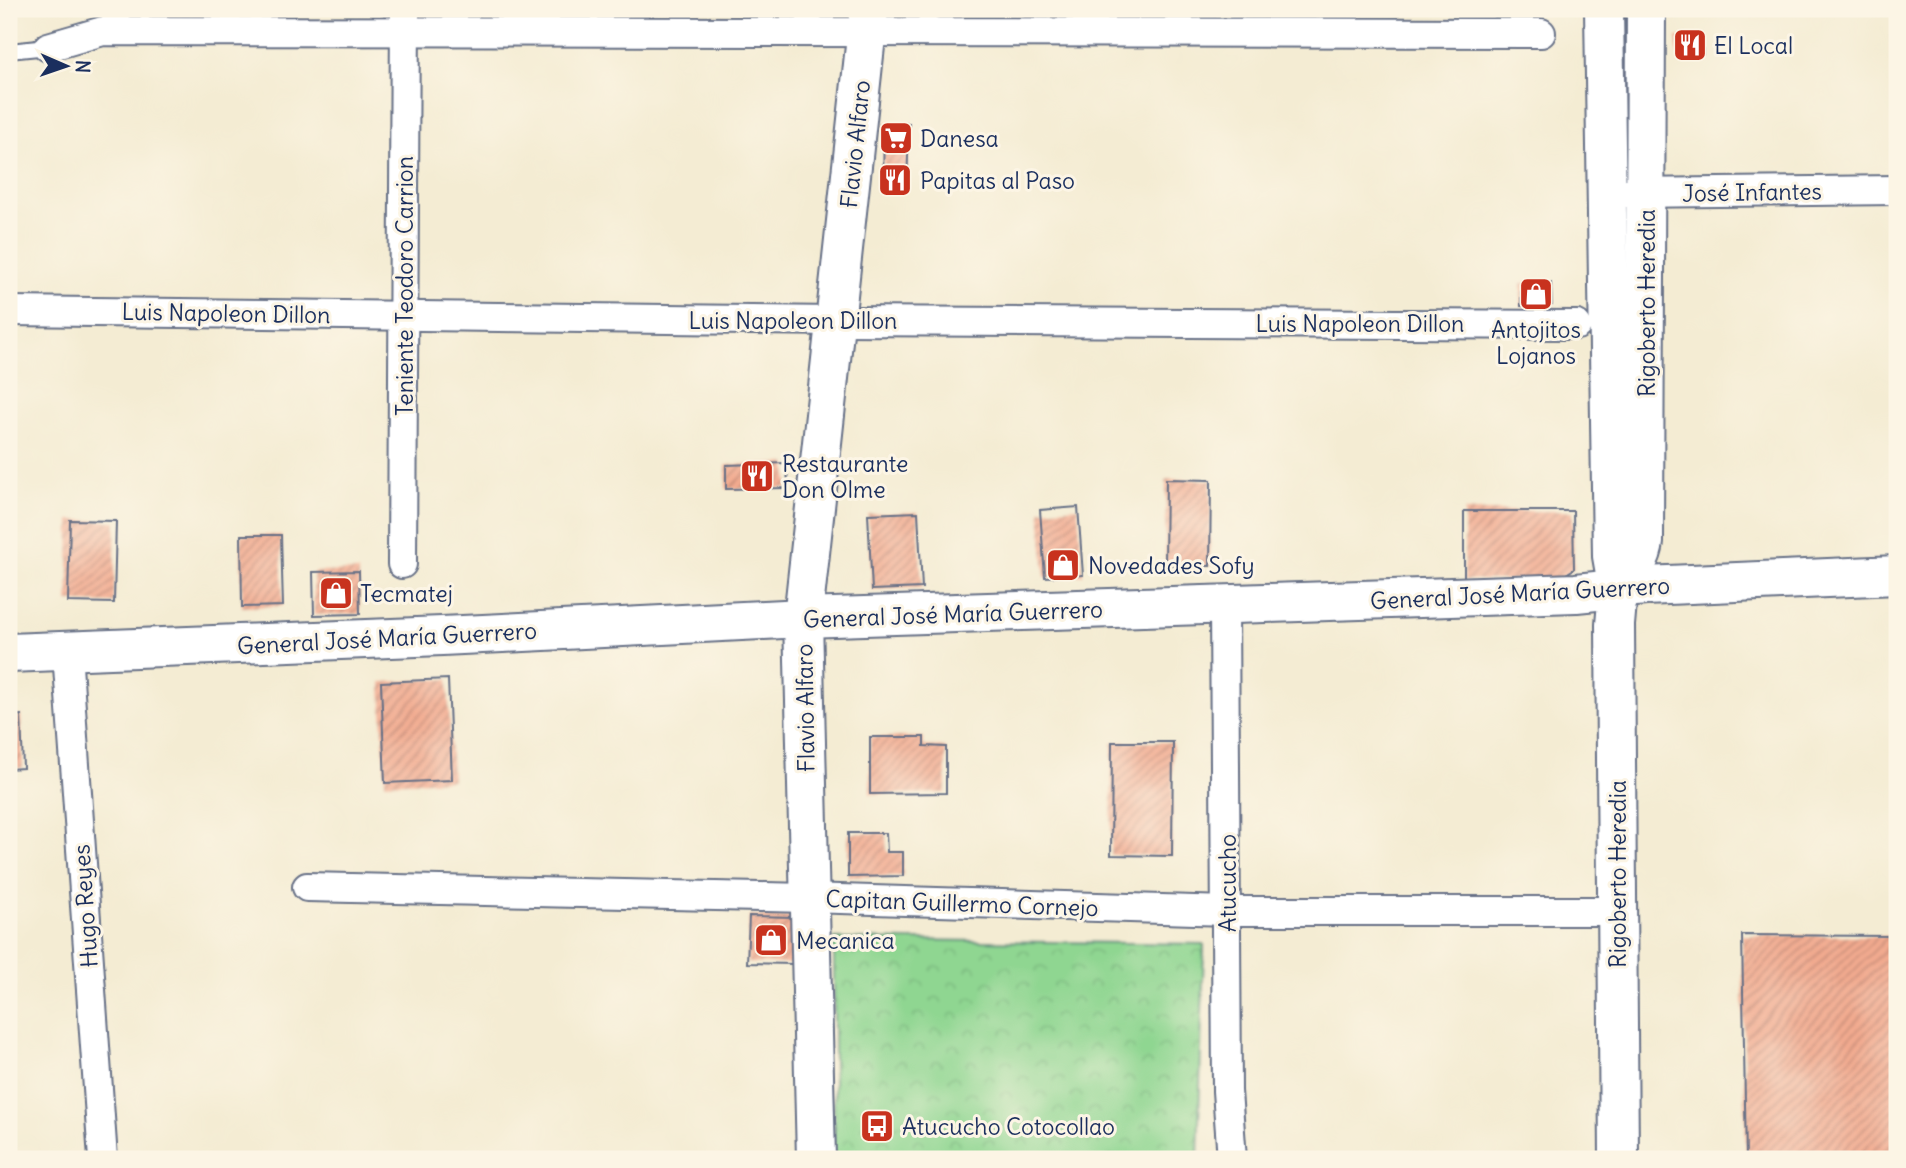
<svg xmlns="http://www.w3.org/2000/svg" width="1906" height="1168" viewBox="0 0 1906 1168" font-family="Delius,sans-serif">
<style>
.park{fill:url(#park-crowns);stroke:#558278;stroke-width:2}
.building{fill:url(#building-hatch)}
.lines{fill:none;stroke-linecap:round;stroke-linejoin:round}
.lane-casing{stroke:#677187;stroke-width:18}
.street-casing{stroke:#677187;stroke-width:32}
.secondary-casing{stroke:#677187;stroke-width:42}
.lane{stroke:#fff;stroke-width:14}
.street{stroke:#fff;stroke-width:28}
.secondary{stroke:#fff;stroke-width:38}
.labels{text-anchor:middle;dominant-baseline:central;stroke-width:6;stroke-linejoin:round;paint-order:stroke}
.poi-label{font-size:23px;fill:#1b2f5e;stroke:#fcf5e5;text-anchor:start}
.street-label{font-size:23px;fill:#1b2f5e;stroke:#fcf5e5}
</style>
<defs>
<pattern id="park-crowns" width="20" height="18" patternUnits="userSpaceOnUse" patternTransform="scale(1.75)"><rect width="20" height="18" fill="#8fd691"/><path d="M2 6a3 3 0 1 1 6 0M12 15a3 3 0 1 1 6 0" fill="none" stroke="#7bb87f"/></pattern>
<pattern id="building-hatch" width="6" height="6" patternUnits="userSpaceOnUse" patternTransform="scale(1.75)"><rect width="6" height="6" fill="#f2aa8f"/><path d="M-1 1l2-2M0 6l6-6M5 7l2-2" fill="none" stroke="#c38b78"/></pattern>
</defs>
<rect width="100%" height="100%" fill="#fcf5e5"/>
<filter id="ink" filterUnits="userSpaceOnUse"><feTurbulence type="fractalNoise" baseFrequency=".0143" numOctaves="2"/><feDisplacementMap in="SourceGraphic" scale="14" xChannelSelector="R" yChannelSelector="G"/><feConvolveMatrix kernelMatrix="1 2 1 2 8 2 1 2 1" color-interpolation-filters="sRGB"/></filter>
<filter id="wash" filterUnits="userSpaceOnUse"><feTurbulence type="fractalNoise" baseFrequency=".00686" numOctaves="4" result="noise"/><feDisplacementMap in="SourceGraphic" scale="28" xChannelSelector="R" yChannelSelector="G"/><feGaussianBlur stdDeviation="1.57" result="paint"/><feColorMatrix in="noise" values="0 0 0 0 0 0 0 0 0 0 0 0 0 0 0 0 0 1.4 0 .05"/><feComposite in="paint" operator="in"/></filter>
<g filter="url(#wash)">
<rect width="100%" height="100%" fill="#f4ecd3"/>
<polygon class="park" points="834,939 1204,944 1198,1159 834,1159"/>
<g id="blocks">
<g class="building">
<polygon points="1677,37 1703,38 1703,54 1677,53"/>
<polygon points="884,123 909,123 907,189 883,189"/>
<polygon points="1521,283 1551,283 1552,305 1521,306"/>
<polygon points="787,463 788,488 726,489 726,465"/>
<polygon points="1166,479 1211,480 1210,566 1165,565"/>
<polygon points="1078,507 1083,575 1045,577 1040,510"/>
<polygon points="1464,511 1573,511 1574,569 1556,580 1464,580"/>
<polygon points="918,512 922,588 872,590 868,514"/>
<polygon points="70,520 116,521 114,603 68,602"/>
<polygon points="241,535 281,535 283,606 242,607"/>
<polygon points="359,571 360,614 314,615 313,572"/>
<polygon points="448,679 452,780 385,783 381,682"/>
<polygon points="21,715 23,768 9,769 9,716"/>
<polygon points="870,737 924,737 924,746 946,747 946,793 870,794"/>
<polygon points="1112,742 1173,742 1172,856 1111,855"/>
<polygon points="848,833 886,833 887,852 903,852 903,876 848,877"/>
<polygon points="749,916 793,917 794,964 747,963"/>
<polygon points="1742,935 1897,936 1897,1159 1746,1159"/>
</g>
</g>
</g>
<g filter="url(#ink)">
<use href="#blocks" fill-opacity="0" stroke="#677187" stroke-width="2"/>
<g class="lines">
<g class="lane-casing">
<polyline id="lane" points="9,51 48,47"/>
</g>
<g class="street-casing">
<g id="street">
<polyline points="48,47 103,31 1541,33"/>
<polyline points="1627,193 1897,190"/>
<polyline points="9,311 836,321 1577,325"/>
<polyline points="402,564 405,9"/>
<polyline points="1224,606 1227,1091 1232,1159"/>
<polyline points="67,652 103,1159"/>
<polyline points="307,887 808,898 1227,911 1618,911"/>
</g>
</g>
<g class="secondary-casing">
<g id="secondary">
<polyline points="1604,9 1612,556 1618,590 1615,625 1619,1159"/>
<path d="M1618,590C1629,575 1642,561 1644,542L1646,9"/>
<polyline points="9,653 442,636 803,618 1576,593 1645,586 1897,575"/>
<polyline points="816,1159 803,618 869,9"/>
</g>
</g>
<use href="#lane" class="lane"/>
<use href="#street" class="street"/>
<use href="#secondary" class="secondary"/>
</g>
</g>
<defs>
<g id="restaurant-square" transform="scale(1.75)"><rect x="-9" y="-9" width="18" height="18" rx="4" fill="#c8321e" stroke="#fcf5e5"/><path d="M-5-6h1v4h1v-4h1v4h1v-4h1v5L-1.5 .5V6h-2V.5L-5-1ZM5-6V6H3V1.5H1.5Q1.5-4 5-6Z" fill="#fff"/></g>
<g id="supermarket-square" transform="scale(1.75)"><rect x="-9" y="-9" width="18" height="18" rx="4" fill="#c8321e" stroke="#fcf5e5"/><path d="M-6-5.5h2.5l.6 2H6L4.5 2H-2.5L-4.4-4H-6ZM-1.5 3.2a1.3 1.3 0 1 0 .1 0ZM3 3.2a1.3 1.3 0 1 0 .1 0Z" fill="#fff"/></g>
<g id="shop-square" transform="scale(1.75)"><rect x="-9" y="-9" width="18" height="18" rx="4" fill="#c8321e" stroke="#fcf5e5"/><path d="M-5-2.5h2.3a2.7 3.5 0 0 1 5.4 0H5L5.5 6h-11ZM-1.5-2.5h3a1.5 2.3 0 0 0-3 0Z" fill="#fff"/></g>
<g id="bus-square" transform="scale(1.75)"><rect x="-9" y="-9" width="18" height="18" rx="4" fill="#c8321e" stroke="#fcf5e5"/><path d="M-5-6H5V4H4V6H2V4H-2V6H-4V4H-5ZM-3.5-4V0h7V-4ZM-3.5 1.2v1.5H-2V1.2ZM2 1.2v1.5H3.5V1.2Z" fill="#fff"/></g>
</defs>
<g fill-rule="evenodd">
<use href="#restaurant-square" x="1690" y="45"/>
<use href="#supermarket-square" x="896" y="138"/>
<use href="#restaurant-square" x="895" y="180"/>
<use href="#shop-square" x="1536" y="294"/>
<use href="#restaurant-square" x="757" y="476"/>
<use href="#shop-square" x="1063" y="565"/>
<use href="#shop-square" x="336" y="593"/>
<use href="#shop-square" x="771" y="940"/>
<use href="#bus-square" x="877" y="1126"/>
</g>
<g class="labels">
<g class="poi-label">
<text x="1714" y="45">El Local</text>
<text x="920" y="138">Danesa</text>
<text x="920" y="180">Papitas al Paso</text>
<text x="1536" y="329" text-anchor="middle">Antojitos<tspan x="1536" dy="26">Lojanos</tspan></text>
<text x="782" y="463">Restaurante<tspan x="782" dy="26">Don Olme</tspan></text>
<text x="1088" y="565">Novedades Sofy</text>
<text x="360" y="593">Tecmatej</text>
<text x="796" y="940">Mecanica</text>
<text x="902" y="1126">Atucucho Cotocollao</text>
</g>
<g class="street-label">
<text transform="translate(855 144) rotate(-84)">Flavio Alfaro</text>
<text transform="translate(1752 192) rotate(-1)">José Infantes</text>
<text transform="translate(404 286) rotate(-90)">Teniente Teodoro Carrion</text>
<text transform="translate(1646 303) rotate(-90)">Rigoberto Heredia</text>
<text transform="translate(226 313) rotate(1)">Luis Napoleon Dillon</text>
<text x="793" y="320">Luis Napoleon Dillon</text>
<text x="1360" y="323">Luis Napoleon Dillon</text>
<text transform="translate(1520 593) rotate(-3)">General José María Guerrero</text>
<text transform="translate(953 614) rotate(-2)">General José María Guerrero</text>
<text transform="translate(387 638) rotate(-3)">General José María Guerrero</text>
<text transform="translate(805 708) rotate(-91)">Flavio Alfaro</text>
<text transform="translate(1617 874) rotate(-90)">Rigoberto Heredia</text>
<text transform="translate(1227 883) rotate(-90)">Atucucho</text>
<text transform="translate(962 903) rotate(2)">Capitan Guillermo Cornejo</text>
<text transform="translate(85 906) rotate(-94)">Hugo Reyes</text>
</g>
</g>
<rect width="1906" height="1168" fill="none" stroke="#fcf5e5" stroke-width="35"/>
<g transform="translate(66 66) rotate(92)" stroke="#fcf5e5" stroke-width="5" paint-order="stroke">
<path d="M0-5L12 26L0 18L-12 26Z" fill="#1b2f5e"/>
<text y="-10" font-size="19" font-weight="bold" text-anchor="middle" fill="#1b2f5e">N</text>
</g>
</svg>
